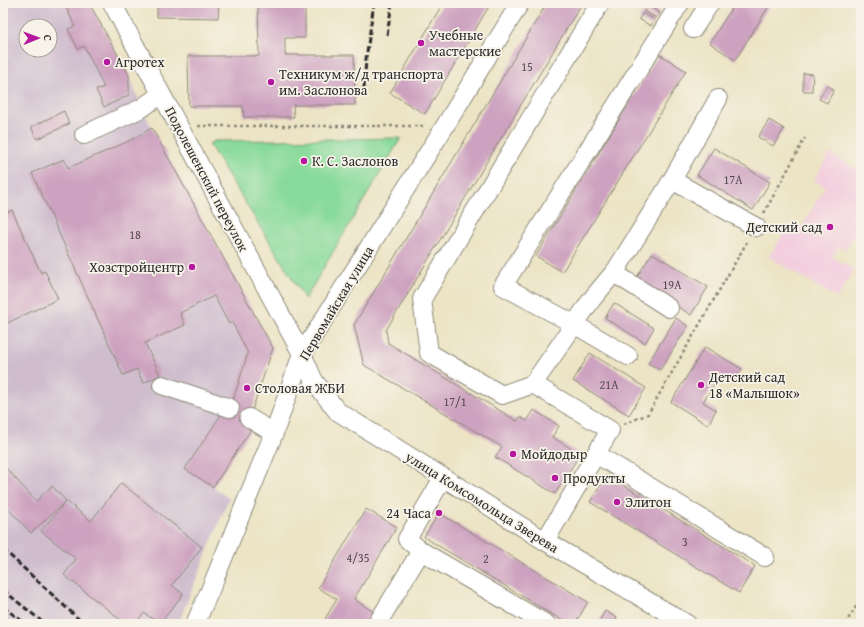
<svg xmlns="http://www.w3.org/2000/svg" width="864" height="627" viewBox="0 0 864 627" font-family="'Gentium Book Plus',serif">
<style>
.built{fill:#f3cfde}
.industrial{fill:#cfbdce;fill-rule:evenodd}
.green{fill:#88da9a;stroke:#5a8262}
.building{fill:#cda2c0}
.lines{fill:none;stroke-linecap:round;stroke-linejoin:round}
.minor-casing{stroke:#8c8878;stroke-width:20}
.path{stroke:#8c8878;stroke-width:2.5;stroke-dasharray:3 3;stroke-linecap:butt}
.minor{stroke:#fff;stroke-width:18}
.rail{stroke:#2b2b2b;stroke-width:3;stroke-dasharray:6 3;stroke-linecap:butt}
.poi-dot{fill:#b5179e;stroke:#f7f3e8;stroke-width:1.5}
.labels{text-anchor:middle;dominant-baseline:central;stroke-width:3.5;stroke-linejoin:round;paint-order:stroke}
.number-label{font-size:12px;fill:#544950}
.poi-label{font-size:14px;fill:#2b2b2b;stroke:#f7f3e8;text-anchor:start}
.street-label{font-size:14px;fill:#2b2b2b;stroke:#f7f3e8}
</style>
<rect width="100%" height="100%" fill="#f7f3e8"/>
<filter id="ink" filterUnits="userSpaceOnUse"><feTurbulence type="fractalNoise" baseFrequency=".025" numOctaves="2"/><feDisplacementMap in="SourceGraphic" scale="8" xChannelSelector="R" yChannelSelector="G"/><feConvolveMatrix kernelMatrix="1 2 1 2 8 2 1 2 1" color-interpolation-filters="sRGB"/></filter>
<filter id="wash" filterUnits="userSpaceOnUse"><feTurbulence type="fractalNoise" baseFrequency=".012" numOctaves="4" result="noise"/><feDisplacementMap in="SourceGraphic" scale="16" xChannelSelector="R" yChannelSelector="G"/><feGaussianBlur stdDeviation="0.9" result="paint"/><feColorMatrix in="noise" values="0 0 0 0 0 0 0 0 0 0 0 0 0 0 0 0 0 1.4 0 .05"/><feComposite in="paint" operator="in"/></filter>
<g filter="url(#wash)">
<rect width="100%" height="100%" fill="#ece4c5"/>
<polygon class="built" points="830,153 861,172 861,212 858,211 852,220 860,225 845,250 839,246 832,257 854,270 837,298 769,257 786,229 797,235 825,187 814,180"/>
<path class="industrial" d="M3,3H89L129,75L142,108L152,128L273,348L213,487L229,498L178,624H3ZM26,26H50V50H26Z"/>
<polygon class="green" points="401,138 305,299 209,144 215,141"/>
<g id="blocks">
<g class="building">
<polygon points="64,3 89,3 129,75 129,95 104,107 96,90 104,87 84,46 78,49 68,29 75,26"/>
<polygon points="157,3 219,3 218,18 157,17"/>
<polygon points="258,3 305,3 305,38 285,38 285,55 354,55 355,105 293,105 294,117 244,117 243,106 189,106 188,56 259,56"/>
<polygon points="443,3 491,3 425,114 390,93"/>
<polygon points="547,3 582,3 386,330 388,343 517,421 520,417 527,421 534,410 559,426 552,437 580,454 555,494 495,457 502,447 364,365 354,325"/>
<polygon points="735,3 771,3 735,60 710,43"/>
<polygon points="648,5 660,13 656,18 644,11"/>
<polygon points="643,13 655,20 651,26 639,19"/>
<polygon points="659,54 686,71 562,272 536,256"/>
<polygon points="803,73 813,74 812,91 803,91"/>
<polygon points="827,85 834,90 827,103 819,99"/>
<polygon points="64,111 69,124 37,139 31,127"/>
<polygon points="769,120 784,129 773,146 758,137"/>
<polygon points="152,128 273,348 247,425 252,428 213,487 185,469 224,410 229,413 248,353 232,322 229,324 214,296 180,313 185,325 145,343 160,375 143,383 137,369 123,375 32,173 64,159 68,168 129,141"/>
<polygon points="714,148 770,182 753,210 697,175"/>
<polygon points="12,210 41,273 45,271 58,299 5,324 3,318 3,214"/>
<polygon points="652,253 708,287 691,315 635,280"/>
<polygon points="614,303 654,328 645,343 605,318"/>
<polygon points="676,318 688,326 660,370 648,363"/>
<polygon points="705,347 742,369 733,383 720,375 703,402 716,410 708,425 671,402"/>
<polygon points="590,353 646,388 629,415 573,381"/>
<polygon points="3,465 36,501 52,486 66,501 31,533 3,503"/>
<polygon points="607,475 755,566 739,593 590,502"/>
<polygon points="121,483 202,547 172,585 183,594 160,624 144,613 135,624 126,624 64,575 76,559 41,531 66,501 91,521"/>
<polygon points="366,509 397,527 354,599 375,613 369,624 322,624 337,599 318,588"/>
<polygon points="439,513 588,602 575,624 568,624 424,537"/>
<polygon points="605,611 617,618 613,624 598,623"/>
</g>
</g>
</g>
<g filter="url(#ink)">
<use href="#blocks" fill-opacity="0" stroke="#8c8878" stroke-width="1"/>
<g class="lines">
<g class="minor-casing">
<g id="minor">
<polyline points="112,3 302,354 314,381 337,411 545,541 687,624"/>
<polyline points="693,29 710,3"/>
<polyline points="84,135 142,108 161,94"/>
<polyline points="672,180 756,227"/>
<polyline points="614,273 669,308"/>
<polyline points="628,356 574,324 503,286 680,3"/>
<polyline points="533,384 592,299 616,270 672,180 718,99"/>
<polyline points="162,385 230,408"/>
<polyline points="249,418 274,433"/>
<polyline points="596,454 765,557"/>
<polyline points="443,478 407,539 421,551 546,624"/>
<polyline points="545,541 610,430 533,384 502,395 429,353 422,299 600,3"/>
<polyline points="195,624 211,588 274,433 302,354 445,126 520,3"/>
<polyline points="377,624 421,551"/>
</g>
</g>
<g class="path">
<polyline points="198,126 425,126"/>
<polyline points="764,213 805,138"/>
<polyline points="624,424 648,414 747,242"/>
<polyline points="845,624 861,599"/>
</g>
<use href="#minor" class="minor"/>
<g class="rail">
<polyline points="387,35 392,3"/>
<polyline points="364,88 366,59 374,3"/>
<polyline points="3,549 84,624"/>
<polyline points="3,590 45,624"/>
<polyline points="3,607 26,624"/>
</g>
</g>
</g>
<g class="poi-dot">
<circle cx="421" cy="43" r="4"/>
<circle cx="107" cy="62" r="4"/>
<circle cx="271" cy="82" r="4"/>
<circle cx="304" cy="161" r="4"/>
<circle cx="830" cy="227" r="4"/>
<circle cx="192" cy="267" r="4"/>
<circle cx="701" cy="385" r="4"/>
<circle cx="247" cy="388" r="4"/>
<circle cx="513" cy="454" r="4"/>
<circle cx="555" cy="478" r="4"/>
<circle cx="617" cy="502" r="4"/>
<circle cx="439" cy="513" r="4"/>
</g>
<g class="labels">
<g class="number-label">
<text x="527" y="66">15</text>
<text x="733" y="179">17А</text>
<text x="135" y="234">18</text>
<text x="672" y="284">19А</text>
<text x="609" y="384">21А</text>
<text x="455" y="401">17/1</text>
<text x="685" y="541">3</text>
<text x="358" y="557">4/35</text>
<text x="486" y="558">2</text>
</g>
<g class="poi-label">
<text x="429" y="35">Учебные<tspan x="429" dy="16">мастерские</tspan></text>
<text x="115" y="62">Агротех</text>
<text x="279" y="74">Техникум ж/д транспорта<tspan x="279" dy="16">им. Заслонова</tspan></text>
<text x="312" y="161">К. С. Заслонов</text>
<text x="822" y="227" text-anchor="end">Детский сад</text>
<text x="184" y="267" text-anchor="end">Хозстройцентр</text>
<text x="709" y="377">Детский сад<tspan x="709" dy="16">18 «Малышок»</tspan></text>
<text x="255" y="388">Столовая ЖБИ</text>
<text x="521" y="454">Мойдодыр</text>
<text x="563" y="478">Продукты</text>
<text x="625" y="502">Элитон</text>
<text x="431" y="513" text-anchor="end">24 Часа</text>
</g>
<g class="street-label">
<text transform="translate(207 179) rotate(62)">Подолешенский переулок</text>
<text transform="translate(336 303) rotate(-59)">Первомайская улица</text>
<text transform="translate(482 502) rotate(32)">улица Комсомольца Зверева</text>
</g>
</g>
<rect width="864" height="627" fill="none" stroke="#f7f3e8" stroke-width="16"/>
<g transform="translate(38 38) rotate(89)"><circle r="19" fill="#f7f3e8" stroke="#a5a39c"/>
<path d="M0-3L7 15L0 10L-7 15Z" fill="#b5179e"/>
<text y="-6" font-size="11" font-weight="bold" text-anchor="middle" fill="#2b2b2b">С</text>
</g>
</svg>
